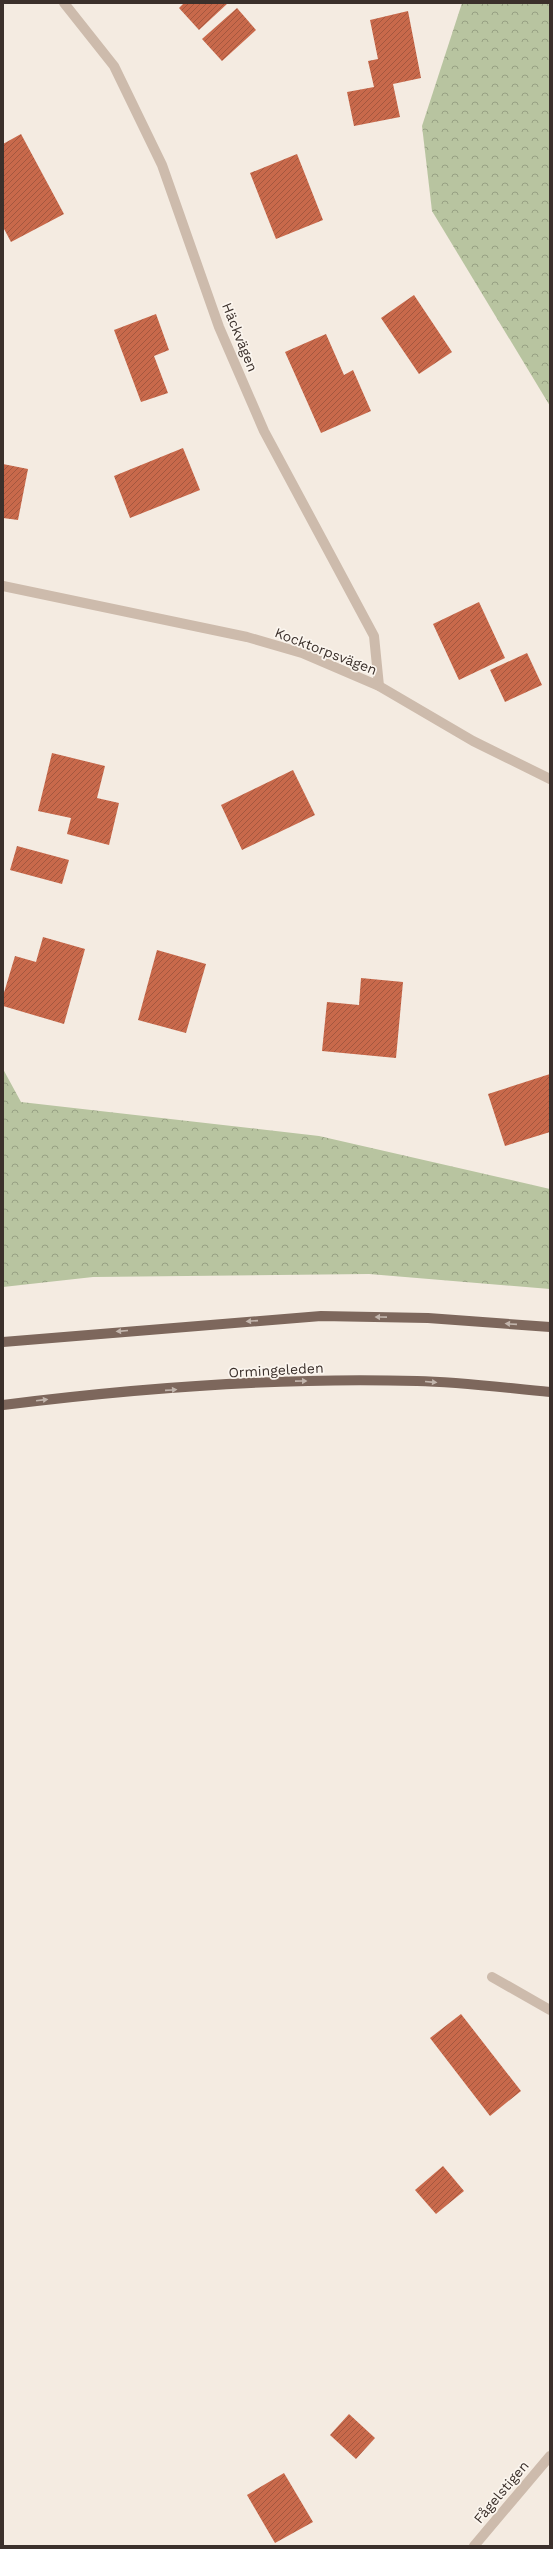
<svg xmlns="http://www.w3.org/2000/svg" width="553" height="2549" viewBox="0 0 553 2549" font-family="'Work Sans',sans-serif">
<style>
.forest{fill:url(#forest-crowns)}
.building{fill:url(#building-hatch)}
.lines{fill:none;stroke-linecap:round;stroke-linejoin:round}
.minor{stroke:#cdbbac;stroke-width:10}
.major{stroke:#7d675c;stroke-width:10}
.oneway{fill:#c2b5ac}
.labels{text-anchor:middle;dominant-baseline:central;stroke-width:3.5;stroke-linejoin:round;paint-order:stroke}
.street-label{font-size:14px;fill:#3b302b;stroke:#fbf5ee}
</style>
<defs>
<pattern id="forest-crowns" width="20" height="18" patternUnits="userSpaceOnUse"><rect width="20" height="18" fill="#b8c4a0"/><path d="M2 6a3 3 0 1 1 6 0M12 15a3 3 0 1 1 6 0" fill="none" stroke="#97a083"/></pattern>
<pattern id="building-hatch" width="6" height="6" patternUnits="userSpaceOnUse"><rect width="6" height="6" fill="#c8694b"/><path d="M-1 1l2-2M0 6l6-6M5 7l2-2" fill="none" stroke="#a4573f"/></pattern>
</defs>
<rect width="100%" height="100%" fill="#f4ebe1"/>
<g class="forest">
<polygon points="462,3 550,3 550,406 432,211 422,126"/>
<polygon points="3,1069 21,1102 319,1136 550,1189 550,1289 369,1274 93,1277 3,1287"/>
</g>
<g class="building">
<polygon points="184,3 228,3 199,30 179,8"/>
<polygon points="237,8 256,30 222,61 202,39"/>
<polygon points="408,11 421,78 393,84 400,117 354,126 347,92 374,87 368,61 378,59 370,20"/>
<polygon points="21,134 64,214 11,242 3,227 3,144"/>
<polygon points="297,154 323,220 276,239 250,173"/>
<polygon points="414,295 452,352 419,374 381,318"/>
<polygon points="156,314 169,350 154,356 168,393 141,402 114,330"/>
<polygon points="326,334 344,375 353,370 371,411 321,433 285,352"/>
<polygon points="183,448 200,490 130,518 114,476"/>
<polygon points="3,464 28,469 18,520 3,518"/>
<polygon points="479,602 505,658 459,680 433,624"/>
<polygon points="527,653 542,685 505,702 490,670"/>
<polygon points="52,753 105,766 97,798 119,803 109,845 67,834 71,818 38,811"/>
<polygon points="293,770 315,815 242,850 221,805"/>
<polygon points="17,846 69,860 62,884 10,870"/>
<polygon points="43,937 85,949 64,1024 3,1006 3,996 15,956 36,962"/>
<polygon points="157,950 206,964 186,1033 138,1020"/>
<polygon points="361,978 403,982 396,1058 322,1051 327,1002 359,1005"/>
<polygon points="550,1074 550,1132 505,1146 488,1094"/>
<polygon points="461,2014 521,2091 490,2116 430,2038"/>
<polygon points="443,2166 464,2191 436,2214 415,2190"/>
<polygon points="349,2414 375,2438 356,2459 330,2435"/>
<polygon points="284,2473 313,2522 275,2543 247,2495"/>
</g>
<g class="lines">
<g class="minor">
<polyline points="64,3 114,66 162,165 219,327 264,431 374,636 379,686"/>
<polyline points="3,586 247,637 302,653 379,686 473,741 550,779"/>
<polyline points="492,1977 550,2010"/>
<polyline points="474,2546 550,2456"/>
</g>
<g class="major">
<polyline points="3,1342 321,1316 428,1318 550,1327"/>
<path d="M3,1405C138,1388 281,1377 417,1381C461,1382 506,1388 550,1392"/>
</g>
</g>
<defs><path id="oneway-solid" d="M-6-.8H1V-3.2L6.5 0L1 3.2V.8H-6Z"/></defs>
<g class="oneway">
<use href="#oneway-solid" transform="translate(381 1317) rotate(-179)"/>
<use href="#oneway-solid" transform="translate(252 1321) rotate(176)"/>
<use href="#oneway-solid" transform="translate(511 1324) rotate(-176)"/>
<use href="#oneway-solid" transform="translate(122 1331) rotate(175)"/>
<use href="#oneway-solid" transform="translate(301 1381) rotate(-1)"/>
<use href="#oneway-solid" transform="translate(431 1382) rotate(5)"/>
<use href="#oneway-solid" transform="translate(171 1390) rotate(-4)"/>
<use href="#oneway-solid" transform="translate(42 1400) rotate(-7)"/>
</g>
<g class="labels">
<g class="street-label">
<text transform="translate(240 337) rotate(68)">Häckvägen</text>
<text transform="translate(326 651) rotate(21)">Kocktorpsvägen</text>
<text transform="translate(276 1370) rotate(-3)">Ormingeleden</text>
<text transform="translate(501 2492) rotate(-50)">Fågelstigen</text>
</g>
</g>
<rect width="553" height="2549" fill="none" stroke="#3b302b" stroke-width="8"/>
</svg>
